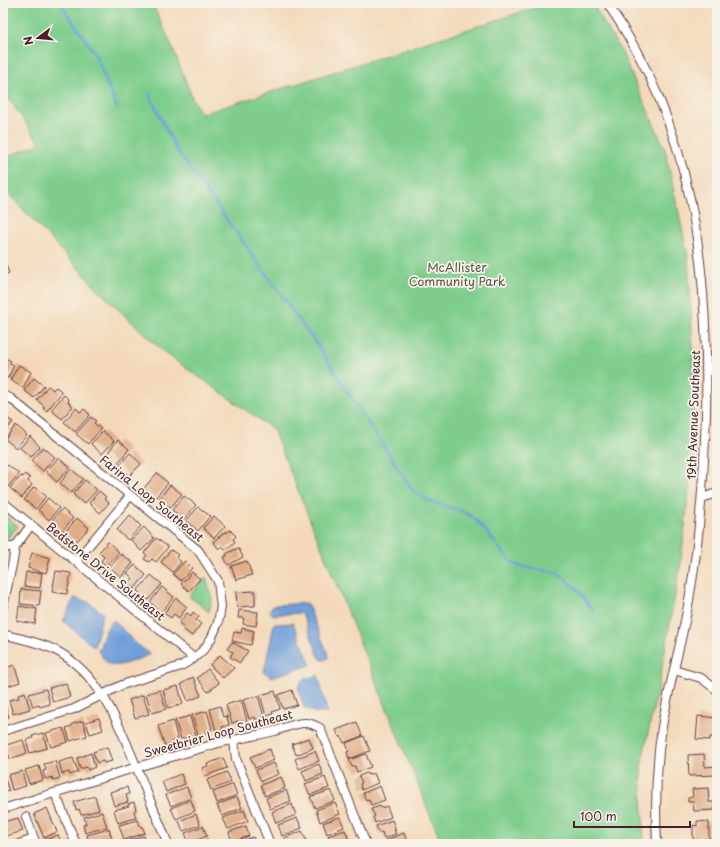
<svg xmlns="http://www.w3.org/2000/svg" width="720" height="847" viewBox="0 0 720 847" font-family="'Playpen Sans',sans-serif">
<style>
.green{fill:#7ecd8c;stroke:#64765c}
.water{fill:#6f9ed8;stroke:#5c5e82}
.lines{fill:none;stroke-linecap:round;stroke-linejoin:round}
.stream{stroke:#6f9ed8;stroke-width:2.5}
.building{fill:#e0ad88}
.minor-casing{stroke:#633b40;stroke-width:10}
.minor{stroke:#fff;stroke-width:8}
.labels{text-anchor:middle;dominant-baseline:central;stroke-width:3.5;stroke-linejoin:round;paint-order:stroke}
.park-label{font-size:12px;fill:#5a5348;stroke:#f7f3e8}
.street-label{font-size:12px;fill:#4a1f2b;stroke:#f7f3e8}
</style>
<rect width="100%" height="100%" fill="#f7f3e8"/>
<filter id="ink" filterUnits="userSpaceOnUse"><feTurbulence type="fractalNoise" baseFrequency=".025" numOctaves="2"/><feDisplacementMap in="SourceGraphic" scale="8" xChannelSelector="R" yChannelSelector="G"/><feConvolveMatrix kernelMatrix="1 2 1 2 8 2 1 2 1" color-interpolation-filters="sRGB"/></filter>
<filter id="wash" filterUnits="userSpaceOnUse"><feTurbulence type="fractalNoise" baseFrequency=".012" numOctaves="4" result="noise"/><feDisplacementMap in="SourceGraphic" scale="16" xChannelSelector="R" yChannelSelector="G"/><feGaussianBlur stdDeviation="0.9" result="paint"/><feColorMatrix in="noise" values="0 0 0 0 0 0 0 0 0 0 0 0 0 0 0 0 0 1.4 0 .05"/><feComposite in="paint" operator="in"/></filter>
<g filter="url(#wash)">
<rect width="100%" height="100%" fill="#f3d9ba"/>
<g class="green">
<polygon points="3,3 152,3 171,44 194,102 202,114 550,3 592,3 622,53 665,149 688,256 693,349 694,443 681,561 661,673 641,766 644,844 442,844 273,429 165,353 103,295 3,188 3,158 40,144 3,90"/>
<polygon points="3,514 18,526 9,537 3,536"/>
<polygon points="206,577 212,599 209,612 189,596"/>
</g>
<g class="water">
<polygon points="74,598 88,602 103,613 94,647 63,621"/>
<polygon points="307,603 328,654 328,658 325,660 322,660 319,657 302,613 273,615 270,611 271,608 275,605"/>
<path d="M114,620L134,642L150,654C142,658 119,668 111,665C106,663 102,656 98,651C102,642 105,626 114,620Z"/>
<polygon points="293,623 311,665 271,677 264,672 274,624"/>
<path d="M318,675C322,688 323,700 328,713H316L304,708L298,687L302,680Z"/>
</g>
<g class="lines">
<g class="stream">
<polyline points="60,3 94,52 117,108"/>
<path d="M149,94L176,149L320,349L412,490C417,493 422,497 427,500C443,507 456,506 472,517C490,530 497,552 515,564C526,570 542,569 554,572C568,576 584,599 593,610"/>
</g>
</g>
<g id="blocks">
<g class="building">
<polygon points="3,257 9,273 3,276"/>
<polygon points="3,357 11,361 10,363 14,365 8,378 3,376"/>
<polygon points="19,365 31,372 23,388 10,380"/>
<polygon points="34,378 44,386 34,398 24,390"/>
<polygon points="48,386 53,390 56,387 62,392 47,411 43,408 44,406 37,400"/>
<polygon points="64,395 69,400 68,402 73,406 62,419 51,410"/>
<polygon points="76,408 80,412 84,409 90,415 75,432 64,422"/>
<polygon points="4,416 13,422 3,434 3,417"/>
<polygon points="91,417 96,421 94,423 101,429 88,444 76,434"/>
<polygon points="16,425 27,435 16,448 5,439"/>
<polygon points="103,431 114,441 102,454 91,444"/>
<polygon points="30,436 40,447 31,457 20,448"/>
<polygon points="118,440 129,449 117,464 106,455"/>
<polygon points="43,447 55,457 43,471 32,461"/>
<polygon points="130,453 141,464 129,476 119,466"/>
<polygon points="58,458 70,467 57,482 46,472"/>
<polygon points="8,465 19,474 8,487 3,483 3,470"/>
<polygon points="71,469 83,479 71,493 60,483"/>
<polygon points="157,473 168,483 155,498 144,488"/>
<polygon points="25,474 30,478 28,481 32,485 22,498 10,488 21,476 23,477"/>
<polygon points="85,480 97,490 84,504 73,494"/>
<polygon points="170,485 182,494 170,508 159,499"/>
<polygon points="34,487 46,496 36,509 24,500"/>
<polygon points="99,491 106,497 104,499 109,503 100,513 89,503"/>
<polygon points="184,496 196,505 183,520 172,510"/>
<polygon points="48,498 59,508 49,520 38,510"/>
<polygon points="198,507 210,516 198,531 186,521"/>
<polygon points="62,509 73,518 62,531 51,521"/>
<polygon points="130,515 141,526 128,540 117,530"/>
<polygon points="214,516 225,526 214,538 203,528"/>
<polygon points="77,518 89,528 76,542 65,532"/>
<polygon points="144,527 154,538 141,551 131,540"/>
<polygon points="230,530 236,536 233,539 235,542 225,550 222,546 219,549 213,542 226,531 227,533"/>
<polygon points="156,538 168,547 156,562 152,559 149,562 144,559 147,555 144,553"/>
<polygon points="108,542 119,552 106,566 101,561 104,557 99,552"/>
<polygon points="238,548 243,557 228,565 224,557 227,556 226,554"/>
<polygon points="171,550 178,555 176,557 181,562 173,572 161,562"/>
<polygon points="32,553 50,558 46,573 28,568"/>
<polygon points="121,554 133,563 121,577 110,567"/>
<polygon points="185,561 192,568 181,581 173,574"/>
<polygon points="247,561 252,575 236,580 231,566"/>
<polygon points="135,565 146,575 134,589 128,584 133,578 127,573"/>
<polygon points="56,571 71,573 67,594 52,592"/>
<polygon points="26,572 42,573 40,588 24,586"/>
<polygon points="192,572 200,579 189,591 181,584"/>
<polygon points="151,575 162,584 148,600 137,591"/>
<polygon points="162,587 174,597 161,612 150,602"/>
<polygon points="21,589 41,591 39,606 20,604"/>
<polygon points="255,591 255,606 237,607 236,592"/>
<polygon points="176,598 187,607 179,618 174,614 171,618 164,613"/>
<polygon points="19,606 37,609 35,624 17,621"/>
<polygon points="239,610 258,612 256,626 243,624 244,618 238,618"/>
<polygon points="193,612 199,617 196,620 201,624 192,636 183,629 184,627 179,623 187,613 191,616"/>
<polygon points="242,628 254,631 251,645 232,641 234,632 241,633"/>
<polygon points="232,642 248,651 240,663 230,657 233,652 227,649"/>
<polygon points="220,655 234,668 223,678 210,665"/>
<polygon points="14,665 20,682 5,687 3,680 3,669"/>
<polygon points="208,669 219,683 208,692 197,678"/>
<polygon points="193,677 201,696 188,701 181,684"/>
<polygon points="66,683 70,697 53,702 49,688"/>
<polygon points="178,686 183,704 168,708 163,690"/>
<polygon points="46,689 50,704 40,707 39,705 33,707 29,694"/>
<polygon points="160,690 166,709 152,713 146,694"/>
<polygon points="292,690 297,705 283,709 278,695"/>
<polygon points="275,691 280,709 272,712 273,714 266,716 260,695"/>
<polygon points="25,692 30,709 13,714 9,700 19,698 18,695"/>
<polygon points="143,695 149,714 135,718 129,700"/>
<polygon points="258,696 264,717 256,720 255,717 249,719 243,700"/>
<polygon points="3,698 9,717 3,718"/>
<polygon points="241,700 247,722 239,724 238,721 232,723 226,705"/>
<polygon points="220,706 223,717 227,716 229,725 222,727 223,730 216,731 210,709"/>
<polygon points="207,711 212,729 205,731 206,734 198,736 192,715"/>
<polygon points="190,716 196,737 189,739 188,737 181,739 175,720"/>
<polygon points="698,716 717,718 716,737 710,737 710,740 696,739"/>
<polygon points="99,718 103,730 90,734 86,722"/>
<polygon points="83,721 87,736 70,741 66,728 72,726 72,724"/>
<polygon points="173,721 178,739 171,742 172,744 165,746 158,726"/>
<polygon points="357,722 362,736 344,743 341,736 339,737 336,730"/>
<polygon points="63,728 68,742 51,747 46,733"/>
<polygon points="43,733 47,748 30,753 26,740 33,738 32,736"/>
<polygon points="364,736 370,751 349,759 347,752 349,751 346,743"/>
<polygon points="309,738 313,748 296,755 292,744"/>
<polygon points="23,740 27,753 10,759 6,745"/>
<polygon points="3,746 7,760 3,761"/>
<polygon points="107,747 112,761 104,763 103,761 97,763 93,752"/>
<polygon points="270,749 274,760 255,768 250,757"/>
<polygon points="315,751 319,761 299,769 295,759"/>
<polygon points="91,753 95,767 88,770 87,767 80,769 77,758"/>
<polygon points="366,754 371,767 357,772 355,766 352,767 349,760"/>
<polygon points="704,754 705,767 717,766 717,775 689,776 688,755"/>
<polygon points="73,758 78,772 70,775 69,772 62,774 59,762"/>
<polygon points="223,758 227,768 205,776 202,768 208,766 207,764"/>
<polygon points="55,761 60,778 53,780 52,777 45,779 43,771 46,770 44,764"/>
<polygon points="274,763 279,774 261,781 256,770"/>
<polygon points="319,764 323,774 306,781 302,771"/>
<polygon points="39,766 43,780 29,784 25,770"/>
<polygon points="22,771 26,786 12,790 8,775"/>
<polygon points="227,772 231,782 211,790 207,780"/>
<polygon points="3,773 9,791 3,793"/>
<polygon points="367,773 368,775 374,773 378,783 362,790 360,784 362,783 359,776"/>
<polygon points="181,774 185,784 166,792 162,781"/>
<polygon points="281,777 285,788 265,796 261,785"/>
<polygon points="325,777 329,788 310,795 305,784"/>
<polygon points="233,784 237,795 217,803 213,792"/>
<polygon points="380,786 385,800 371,805 369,799 366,800 363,793"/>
<polygon points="127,787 129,794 126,795 128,802 114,806 110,792"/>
<polygon points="187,787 191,798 171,806 166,795"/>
<polygon points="708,788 709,802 714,802 715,810 694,811 693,802 688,802 688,798 693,797 692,789"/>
<polygon points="286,790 291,801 270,809 266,798"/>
<polygon points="331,790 335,801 315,808 310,797"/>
<polygon points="95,796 99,810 81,815 79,809 76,810 74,802"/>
<polygon points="237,797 242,808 222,816 217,805"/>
<polygon points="191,800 195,811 176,819 171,808"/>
<polygon points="134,802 136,810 134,811 136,818 118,823 114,810 129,806 128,804"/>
<polygon points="335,803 340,814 320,822 316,810"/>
<polygon points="292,804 296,815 276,823 272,812"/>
<polygon points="380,806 381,808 387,806 391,817 375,823 373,817 375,816 371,809"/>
<polygon points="47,808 57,832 44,838 34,814"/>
<polygon points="244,810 248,821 228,829 223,818"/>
<polygon points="102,812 107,827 85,833 83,825 86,824 84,817"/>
<polygon points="196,814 200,825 183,831 179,821"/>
<polygon points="340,817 344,827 327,834 323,823"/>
<polygon points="18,818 23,831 6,836 3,822"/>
<polygon points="297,818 302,828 282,836 278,825"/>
<polygon points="138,820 140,826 142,826 145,833 124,840 119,825"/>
<polygon points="392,820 396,830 394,830 396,834 384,838 382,832 379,833 376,826"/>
<polygon points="697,821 709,822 709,844 697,844 698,840 693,840 693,825 697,826"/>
<polygon points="203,826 207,836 189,843 185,833"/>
<polygon points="246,826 249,836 232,842 229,832"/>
<polygon points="109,829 113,843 93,844 92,842 89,843 87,835"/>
<polygon points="345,830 349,840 340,844 331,844 328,836"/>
<polygon points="302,831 307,842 302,844 281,844 285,842 284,838"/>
<polygon points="404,833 408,844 387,844 386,840"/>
<polygon points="58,835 62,844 46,844 45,840"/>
<polygon points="144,836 147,844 131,844 130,840"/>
<polygon points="253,837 256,844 235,844"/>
<polygon points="208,839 210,844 195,844"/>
</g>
</g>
</g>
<g filter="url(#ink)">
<use href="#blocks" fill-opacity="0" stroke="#633b40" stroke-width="1"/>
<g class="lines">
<g class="minor-casing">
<g id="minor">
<path d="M607,3C694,128 709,266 706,414C704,476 700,538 689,600C682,642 669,684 662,727C656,766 655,805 657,844"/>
<polyline points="706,368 717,365"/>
<polyline points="3,395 10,398 198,550 218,581 221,607 218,623 212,637 205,648 201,652 194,658 181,666 122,685 74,709 3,731"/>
<polyline points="702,498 717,493"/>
<polyline points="3,502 194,658"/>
<polyline points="3,547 15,547"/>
<polyline points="76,561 130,496"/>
<polyline points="3,606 13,561 15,547 31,525"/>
<path d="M3,634C20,639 39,642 55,650C101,674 120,726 138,771C148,795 158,820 168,844"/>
<polyline points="674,670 701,678 717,690"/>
<polyline points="234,740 236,759 270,844"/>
<polyline points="55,793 76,844"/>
<path d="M3,809L137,767L222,742C240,739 258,735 275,731C285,728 295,723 305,723C311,723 315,725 320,728L366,844"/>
<polyline points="26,817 36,844"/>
<polyline points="19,844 34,839"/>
</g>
</g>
<use href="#minor" class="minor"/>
</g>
</g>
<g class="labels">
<g class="park-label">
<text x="457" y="267">McAllister<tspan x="457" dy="14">Community Park</tspan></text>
</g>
<g class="street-label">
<text transform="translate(693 415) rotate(-88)">19th Avenue Southeast</text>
<text transform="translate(152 498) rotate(39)">Farina Loop Southeast</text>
<text transform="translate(106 571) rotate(39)">Bedstone Drive Southeast</text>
<text transform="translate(218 733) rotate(-15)">Sweetbrier Loop Southeast</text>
</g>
</g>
<rect width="720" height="847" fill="none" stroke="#f7f3e8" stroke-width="16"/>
<g transform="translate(38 38) rotate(254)" stroke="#f7f3e8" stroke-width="3" paint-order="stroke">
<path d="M0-3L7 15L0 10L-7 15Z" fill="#4a1f2b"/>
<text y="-6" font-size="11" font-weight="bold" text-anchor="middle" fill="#4a1f2b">N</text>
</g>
<path d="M574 821v6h116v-6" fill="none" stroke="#4a1f2b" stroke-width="2"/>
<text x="580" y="821" font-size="12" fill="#4a1f2b" stroke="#f7f3e8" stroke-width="3" paint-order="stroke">100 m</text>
</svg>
